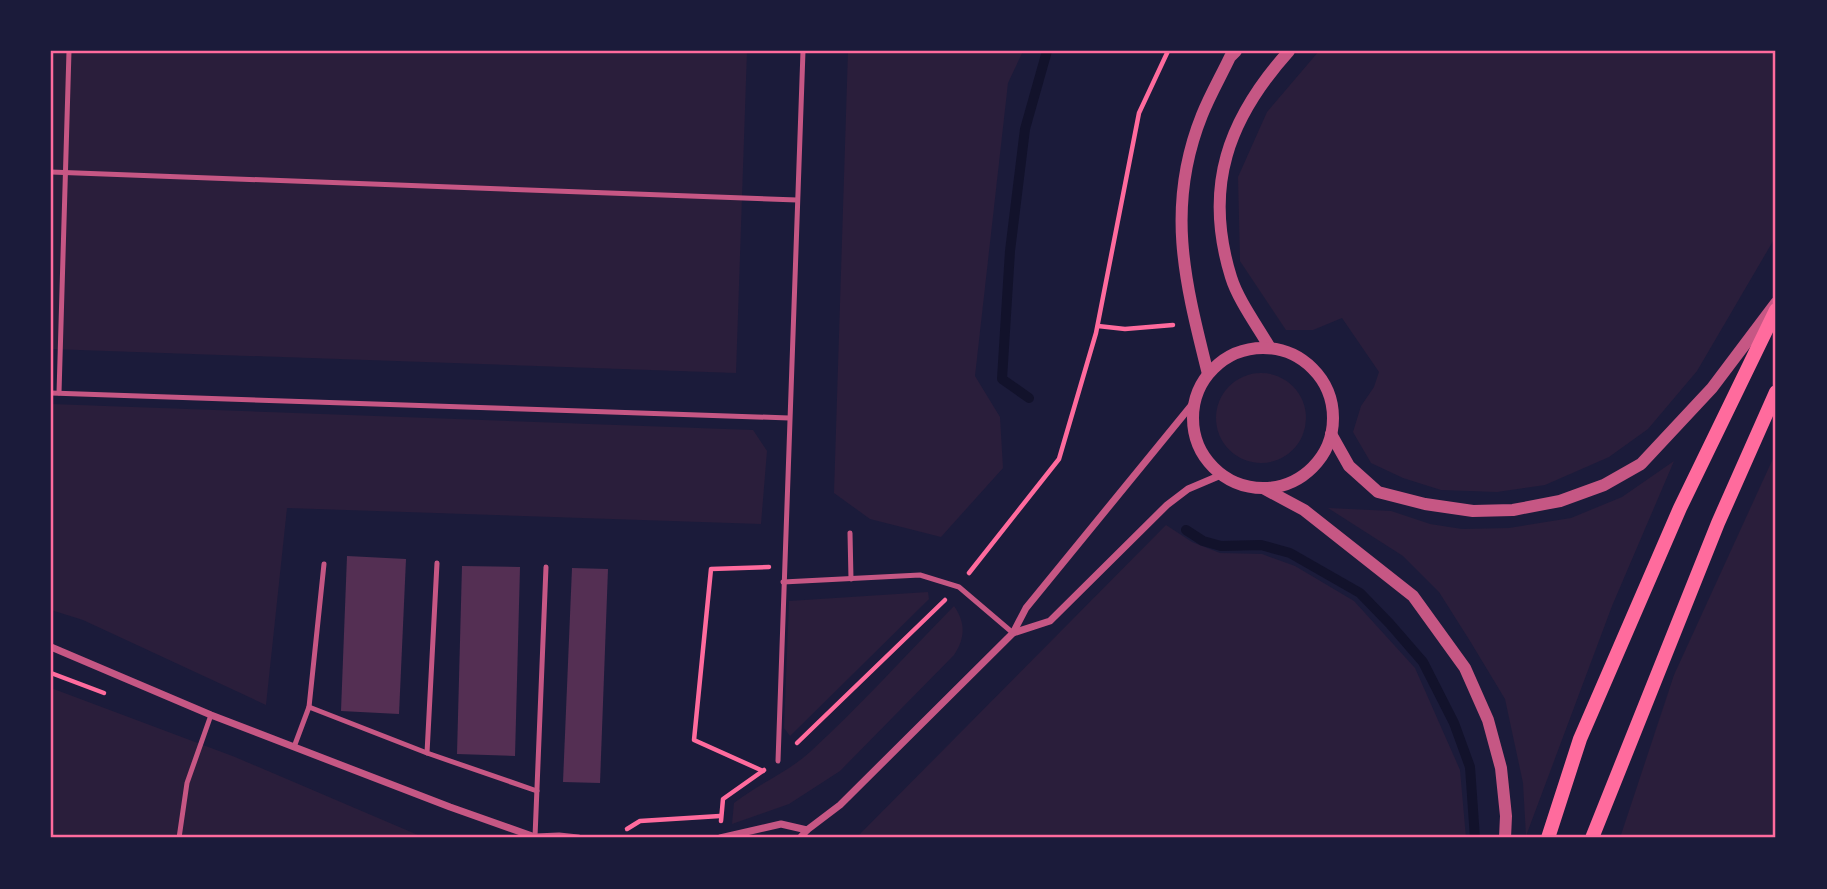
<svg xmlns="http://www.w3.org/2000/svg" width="1827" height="889" viewBox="0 0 1827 889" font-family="'Noto Serif',serif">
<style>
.green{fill:#2a1e3b}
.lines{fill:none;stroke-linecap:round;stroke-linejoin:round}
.stream{stroke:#12122b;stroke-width:10}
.building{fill:#542f53}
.path{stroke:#ff6b9d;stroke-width:4.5}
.service{stroke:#c65784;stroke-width:5}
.minor{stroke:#c65784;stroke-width:7}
.tertiary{stroke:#c65784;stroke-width:12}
.secondary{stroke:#ff6b9d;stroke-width:14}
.neatline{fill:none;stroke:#ff6b9d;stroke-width:2.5}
</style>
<rect width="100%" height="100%" fill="#1b1b3a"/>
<g class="green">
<polygon points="51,51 747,51 736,373 51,349"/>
<polygon points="848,51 1023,51 1008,83 975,376 1000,417 1003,468 941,537 870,519 834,493"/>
<polygon points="1319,51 1776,51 1776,236 1697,371 1648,429 1609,457 1545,485 1497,492 1441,490 1403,478 1371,463 1353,432 1361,406 1374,387 1379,372 1342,318 1313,330 1286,330 1240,261 1238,177 1267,112"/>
<circle cx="1261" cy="418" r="45"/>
<polygon points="51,404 753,430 767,451 761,524 287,508 266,705 83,620 51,610"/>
<polygon points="1776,452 1776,838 1620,838 1674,675"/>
<polygon points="1674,461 1612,606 1526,836 1523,783 1505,699 1470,641 1439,592 1403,556 1328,508 1391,511 1430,524 1462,529 1509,528 1571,518 1622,497"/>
<polygon points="1166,525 1192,542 1220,553 1262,554 1295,566 1354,601 1415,668 1460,770 1466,838 856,838"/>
<polygon points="928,592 929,599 790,736 784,728 789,601"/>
<path d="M954,606C966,623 965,639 954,655L840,771L789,804L732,824L734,803C758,784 787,773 810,752C860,706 906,655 954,606Z"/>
<polygon points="51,688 235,757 425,838 51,838"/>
</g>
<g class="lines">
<g class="stream">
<polyline points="1029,398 1002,379 1010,251 1025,129 1047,51"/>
<polyline points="1186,530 1203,541 1221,546 1261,545 1290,553 1360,593 1390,624 1423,662 1454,723 1470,767 1475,838"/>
</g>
</g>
<g class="building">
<polygon points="347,556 406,559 399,714 341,711"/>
<polygon points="462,566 520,567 515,756 457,754"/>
<polygon points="572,568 608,569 600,783 563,782"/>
</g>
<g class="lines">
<g class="path">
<polyline points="1098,326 1125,329 1173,325"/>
<polyline points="969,573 1059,459 1096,333 1139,113 1168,51"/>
<polyline points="51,673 104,693"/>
<polyline points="797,743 945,600"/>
<polyline points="763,771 694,740 711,569 769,567"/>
<polyline points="721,821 723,799 764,770"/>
<polyline points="627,829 640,821 720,816"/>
</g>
<g class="service">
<polyline points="51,172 797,200"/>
<polyline points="51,393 789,418"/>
<polyline points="59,393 69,51"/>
<polyline points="850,533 851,579"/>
<polyline points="437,563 427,753 537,791"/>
<polyline points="783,582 920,575 959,587 1013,633"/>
<polyline points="309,707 324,564"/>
<polyline points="294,747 309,707 427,753"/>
<polyline points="778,761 803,51"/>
<polyline points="535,837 546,567"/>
<polyline points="179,838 187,783 211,715"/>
</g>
<g class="minor">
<polyline points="1013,633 1050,621 1167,505 1188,489 1221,475"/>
<polyline points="51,647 211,715 450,807 535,837 559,836 578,838"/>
<polyline points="720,838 781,824 807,830"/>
<polyline points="800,838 807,830 840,805 1013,633 1026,608 1195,401"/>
</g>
<g class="tertiary">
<path d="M1270,348C1258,327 1238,300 1231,277C1203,187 1228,119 1289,51"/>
<circle cx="1263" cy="418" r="70"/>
<path d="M1208,374C1185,282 1165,207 1202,115C1210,95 1221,76 1230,57L1236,51"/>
<polyline points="1331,434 1349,466 1378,492 1425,504 1473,511 1513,510 1560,501 1604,485 1641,464 1712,388 1776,303"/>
<polyline points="1263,488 1304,510 1413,596 1465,668 1488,720 1501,768 1506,816 1505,838"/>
</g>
<g class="secondary">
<polyline points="1548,838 1580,739 1680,508 1776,310"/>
<polyline points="1592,838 1718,523 1776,392"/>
</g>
</g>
<rect width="1827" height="889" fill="none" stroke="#1b1b3a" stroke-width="105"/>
<rect x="52" y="52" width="1722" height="784" class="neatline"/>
</svg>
